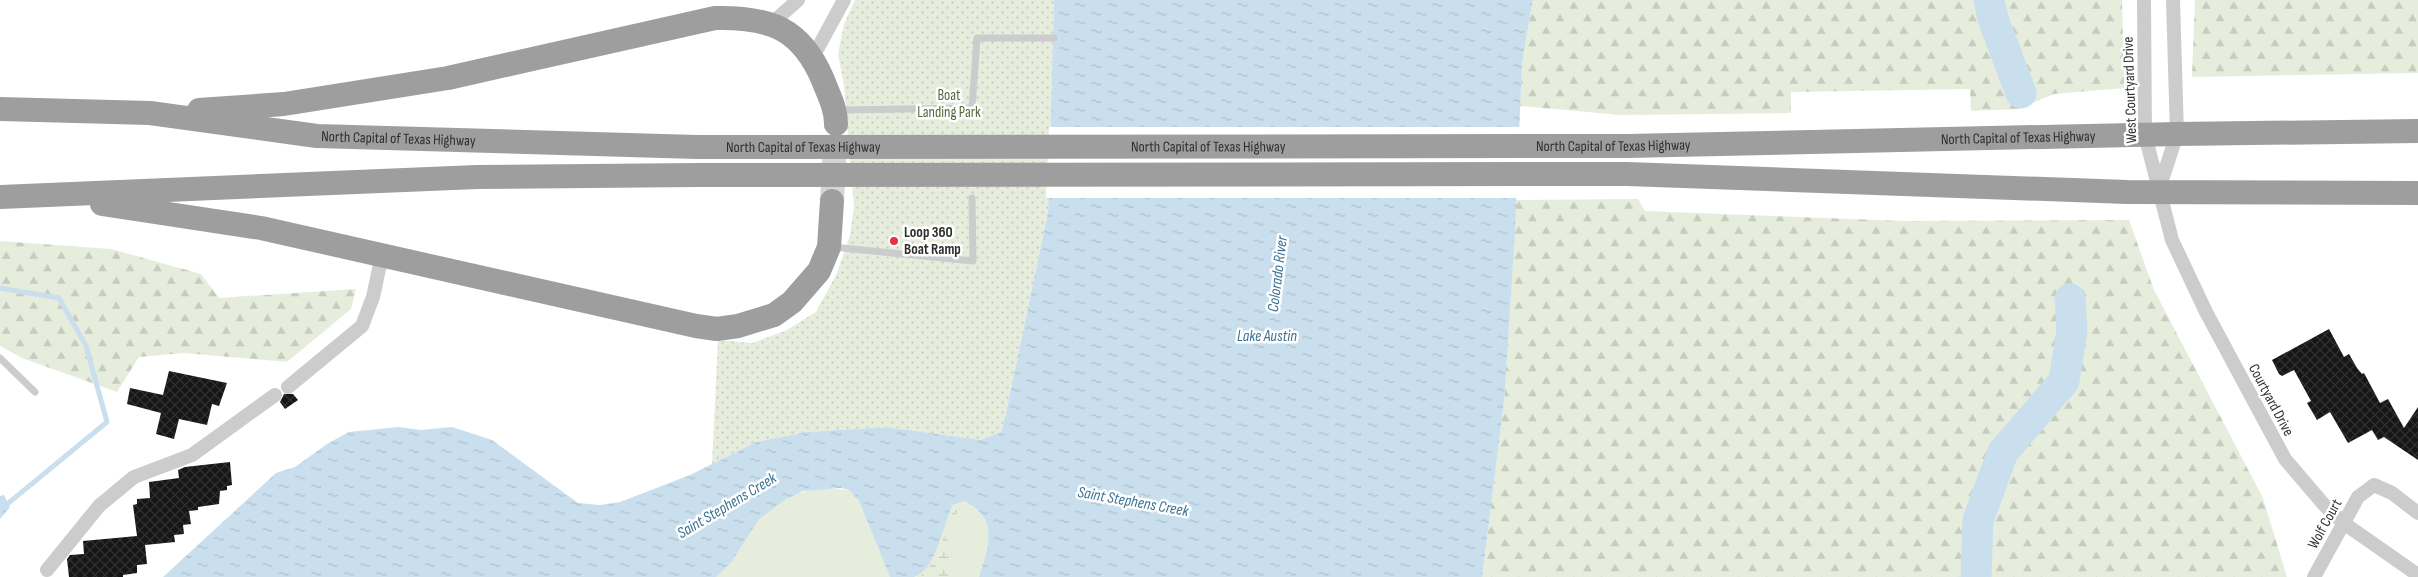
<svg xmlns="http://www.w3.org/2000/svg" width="2418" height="577" viewBox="0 0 2418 577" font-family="'Sofia Sans Condensed',sans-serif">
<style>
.grass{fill:#e6eddd}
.forest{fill:url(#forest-firs)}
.wetland{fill:url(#wetland-marsh)}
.park{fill:url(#park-dots)}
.water{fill:url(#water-ripples)}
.pier{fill:#fff}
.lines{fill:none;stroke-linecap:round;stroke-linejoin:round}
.stream{stroke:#c9dfed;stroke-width:5}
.river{stroke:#c9dfed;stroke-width:31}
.building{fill:url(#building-cross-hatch)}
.trunk-tunnel{stroke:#d5d5d5;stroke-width:24;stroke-dasharray:24 12;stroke-linecap:butt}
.service{stroke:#ccc;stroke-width:7}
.minor{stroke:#ccc;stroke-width:14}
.trunk{stroke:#9e9e9e;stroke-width:24}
.poi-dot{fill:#e73140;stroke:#fff;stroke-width:2}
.labels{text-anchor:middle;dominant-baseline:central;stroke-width:5;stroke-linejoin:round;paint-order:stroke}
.street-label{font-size:15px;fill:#2f2f2f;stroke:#fff}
.park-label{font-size:15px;fill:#536c3c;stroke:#fff}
.poi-label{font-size:15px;font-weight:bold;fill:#2f2f2f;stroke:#fff;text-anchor:start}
.water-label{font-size:16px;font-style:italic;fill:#3c7293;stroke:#fff}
</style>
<defs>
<pattern id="forest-firs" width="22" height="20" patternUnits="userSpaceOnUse" patternTransform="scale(1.25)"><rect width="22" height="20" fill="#e6eddd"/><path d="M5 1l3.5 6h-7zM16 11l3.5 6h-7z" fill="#c6ccbe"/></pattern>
<pattern id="wetland-marsh" width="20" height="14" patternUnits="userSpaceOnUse" patternTransform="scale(1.25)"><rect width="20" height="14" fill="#e6eddd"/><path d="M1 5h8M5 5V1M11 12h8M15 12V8" fill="none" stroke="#c6ccbe"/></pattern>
<pattern id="park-dots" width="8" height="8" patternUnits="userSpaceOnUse" patternTransform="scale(1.25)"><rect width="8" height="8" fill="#e6eddd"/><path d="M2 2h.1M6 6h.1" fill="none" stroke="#c6ccbe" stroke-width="1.8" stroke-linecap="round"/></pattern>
<pattern id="water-ripples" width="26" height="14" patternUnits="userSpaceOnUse" patternTransform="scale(1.25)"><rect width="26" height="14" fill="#c9dfed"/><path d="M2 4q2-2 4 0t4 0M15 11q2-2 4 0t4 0" fill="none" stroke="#adc0cc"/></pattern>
<pattern id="building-cross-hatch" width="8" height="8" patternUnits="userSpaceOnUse" patternTransform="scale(1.25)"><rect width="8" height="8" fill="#161616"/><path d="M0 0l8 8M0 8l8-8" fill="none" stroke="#303030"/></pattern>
</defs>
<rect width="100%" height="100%" fill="#fff"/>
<g class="grass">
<path d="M820,488L849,490L859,501L890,577H714C746,533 762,497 820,488Z"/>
<path d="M964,501C1000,520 988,546 979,577H915L924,571L953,505Z"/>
</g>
<g class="forest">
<polygon points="1533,0 2122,0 2124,88 2054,94 2018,109 1971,111 1970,89 1791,92 1791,113 1621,115 1520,106 1522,63"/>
<polygon points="2195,0 2418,0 2418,73 2192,77"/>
<polygon points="1638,199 1645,211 1903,221 2129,220 2154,290 2263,498 2287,577 1482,577 1504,402 1516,200"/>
<polygon points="0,241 111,249 201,274 219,298 356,289 351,309 287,362 184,353 139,357 117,392 22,358 0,346"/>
</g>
<path class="wetland" d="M954,509L958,511L950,522L947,545L952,553L948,577H919C943,558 942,535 954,509Z"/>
<polygon class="park" points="855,0 1054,0 1048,212 1006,413 1001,432 981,440 887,427 806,432 756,442 712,464 718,340 752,343 785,331 816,312 837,273 850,235 854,207 844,85 838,54 844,24"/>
<g class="water">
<path d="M1054,0H1533L1522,63L1515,231L1504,402L1482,577H979C988,546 1000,519 964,501L953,505C943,523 936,571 914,577C907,577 897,577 890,577L859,501L849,490L841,488L803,491L786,499L759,519L732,561L716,577H163L276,473L295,467L327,444L349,432L399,427L421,430L452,427L492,440L578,503L600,505L620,502L690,475L756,442L806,432L887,427L981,440L1001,432L1006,413L1048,212Z"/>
<polygon points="4,495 10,507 0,519 0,496"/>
</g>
<polygon class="pier" points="1049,127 1521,127 1519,198 1046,198"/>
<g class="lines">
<polyline class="stream" points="0,288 59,298 86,346 107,422 0,510"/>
<g class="river">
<polyline points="1989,0 1993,19 2021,93"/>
<polyline points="1976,577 1978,520 2003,452 2064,381 2072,330 2070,299"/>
</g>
</g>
<g class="building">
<polygon points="2329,329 2344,357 2349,354 2357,368 2362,374 2364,373 2380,403 2388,399 2404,428 2418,407 2418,460 2384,437 2378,440 2372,430 2348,443 2330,412 2317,420 2307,403 2311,401 2294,370 2282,376 2279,374 2272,360"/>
<polygon points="169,371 227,383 219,406 212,404 207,425 179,419 174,439 156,434 161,413 127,404 130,388 163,395"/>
<polygon points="284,394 293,394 298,400 285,409 280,402"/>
<polygon points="230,462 232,485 227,486 227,490 220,491 219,504 198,507 198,510 189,511 191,524 183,525 184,534 174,535 175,542 145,545 147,564 137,565 137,573 123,575 123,577 69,577 67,559 70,555 84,554 83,541 137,536 133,505 137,504 137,499 150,498 149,482 179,478 178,470 185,467"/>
</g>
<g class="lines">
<polyline class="trunk-tunnel" points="832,201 836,126"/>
<g class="service">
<polyline points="837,110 972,108 977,38 1054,38"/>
<polyline points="832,247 973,261 972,198"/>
<polyline points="0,358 35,392"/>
</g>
<g class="minor">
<polyline points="2144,0 2145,135 2172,240 2206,312 2285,459 2326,507 2345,524 2418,575"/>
<polyline points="771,24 798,0"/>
<polyline points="813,57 844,0"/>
<polyline points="2158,192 2177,134 2173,0"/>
<polyline points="288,387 362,326 373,297 382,255"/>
<polyline points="47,570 99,506 134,477 192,455 275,395"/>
<polyline points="2314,577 2358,497 2374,485 2392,493 2418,513"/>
</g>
<g class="trunk">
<path id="s1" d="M0,109L150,113L317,136L697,147L1627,146L2177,134L2418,131"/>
<path d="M199,110L284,104L448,78L715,18C770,17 801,28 823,80C829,96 836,108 836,124"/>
<polyline points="0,197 477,177 697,175 1627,174 2127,192 2418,193"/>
<polyline points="102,204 261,228 696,326 717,329 738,326 774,315 792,302 819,271 829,247 832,201"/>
</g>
</g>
<circle class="poi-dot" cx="894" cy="241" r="5"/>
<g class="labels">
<g class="street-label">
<text transform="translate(2130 90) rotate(-92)">West Courtyard Drive</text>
<text stroke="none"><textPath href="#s1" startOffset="400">North Capital of Texas Highway</textPath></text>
<text stroke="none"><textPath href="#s1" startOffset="2020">North Capital of Texas Highway</textPath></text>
<text stroke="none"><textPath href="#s1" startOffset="1615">North Capital of Texas Highway</textPath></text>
<text stroke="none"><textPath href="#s1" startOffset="1210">North Capital of Texas Highway</textPath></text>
<text stroke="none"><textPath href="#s1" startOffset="805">North Capital of Texas Highway</textPath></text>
<text transform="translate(2271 400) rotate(62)">Courtyard Drive</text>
<text transform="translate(2325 524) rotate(-61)">Wolf Court</text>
</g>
<g class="park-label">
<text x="949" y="95">Boat<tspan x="949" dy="17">Landing Park</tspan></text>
</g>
<g class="poi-label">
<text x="904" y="232">Loop 360<tspan x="904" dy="17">Boat Ramp</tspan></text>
</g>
<g class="water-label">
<text transform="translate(1278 274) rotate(-83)">Colorado River</text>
<text x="1267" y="336">Lake Austin</text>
<text transform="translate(1133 502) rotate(10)">Saint Stephens Creek</text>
<text transform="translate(727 506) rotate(-31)">Saint Stephens Creek</text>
</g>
</g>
</svg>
